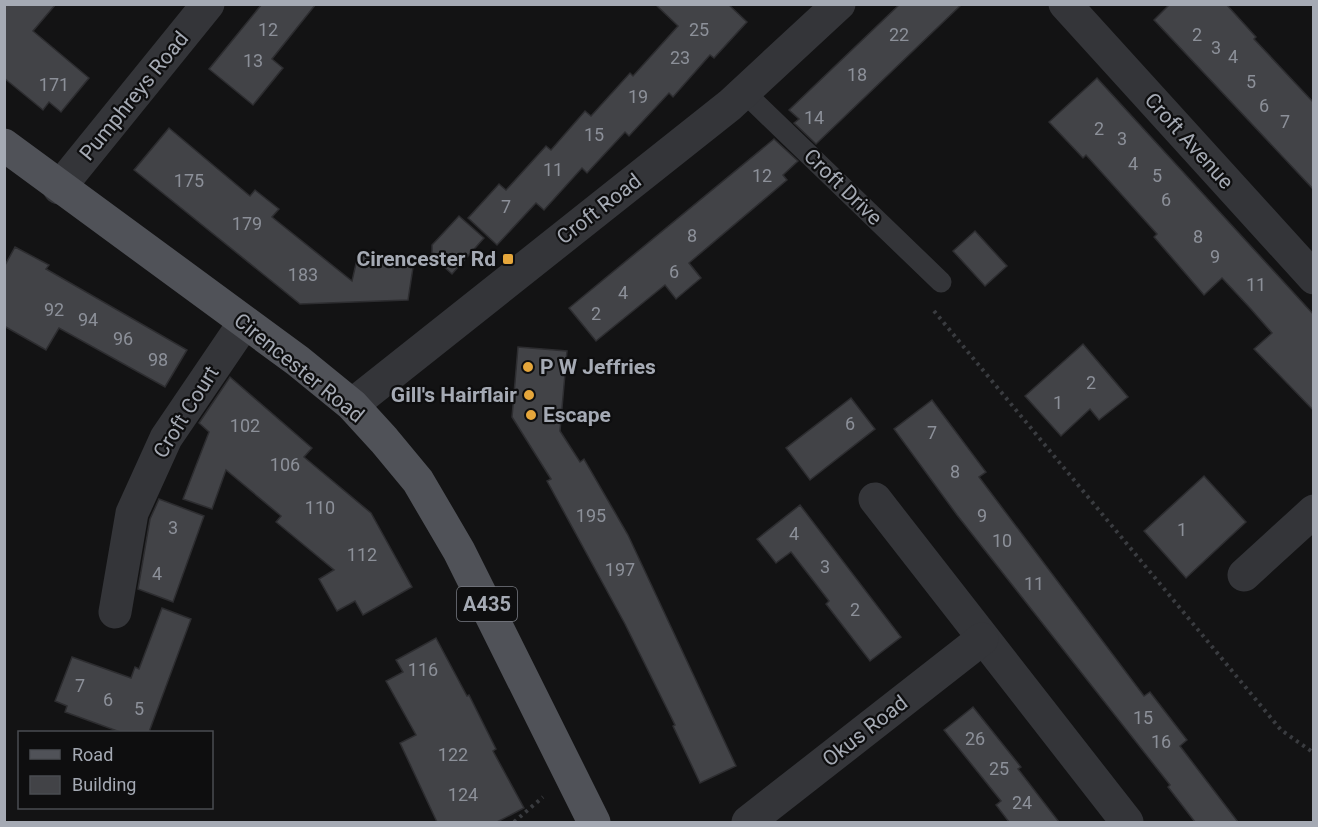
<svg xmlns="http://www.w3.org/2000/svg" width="1318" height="827" viewBox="0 0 1318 827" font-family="Roboto,sans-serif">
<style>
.building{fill:#424347;stroke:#2d2d30;stroke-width:1.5}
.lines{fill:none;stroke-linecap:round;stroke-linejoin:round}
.path{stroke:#3a3c40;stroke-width:4;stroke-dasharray:3 4.5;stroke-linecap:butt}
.lane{stroke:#343539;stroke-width:21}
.street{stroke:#343539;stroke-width:33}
.primary{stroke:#505258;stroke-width:33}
.poi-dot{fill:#e5a63b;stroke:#0e0e0f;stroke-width:2}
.labels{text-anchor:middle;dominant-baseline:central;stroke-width:4.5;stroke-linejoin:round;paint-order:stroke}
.number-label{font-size:18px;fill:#8c9099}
.shield{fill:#0e0e0f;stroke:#787b82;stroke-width:1.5}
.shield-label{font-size:20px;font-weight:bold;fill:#a5aab4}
.street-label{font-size:21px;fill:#a5aab4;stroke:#0e0e0f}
.poi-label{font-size:21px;font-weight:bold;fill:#a5aab4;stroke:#0e0e0f;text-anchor:end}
</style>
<rect width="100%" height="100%" fill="#131314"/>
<g class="building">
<polygon points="4,4 56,4 33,31 89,78 61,112 49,102 43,110 4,78"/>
<polygon points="262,4 316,4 272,59 283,68 253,105 209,69"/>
<polygon points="655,4 728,4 747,22 714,58 710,55 673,97 669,93 629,136 625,132 587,173 582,168 544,210 536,203 497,245 468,218 499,184 506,190 546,146 551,150 585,111 591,116 630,73 633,76 678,26"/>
<polygon points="900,4 962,4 816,144 794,123 799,119 789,110"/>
<polygon points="1170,4 1226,4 1256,37 1254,39 1314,103 1314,190 1154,20"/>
<polygon points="1097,78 1314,315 1314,411 1254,349 1272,333 1250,308 1222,278 1204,295 1154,237 1157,234 1086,155 1083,158 1049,122"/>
<polygon points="169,128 250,196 255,190 279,209 272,217 352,281 358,255 414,261 408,300 300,304 134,170"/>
<polygon points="774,139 798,161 783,175 787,180 689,263 701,278 676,299 665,285 596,341 569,308"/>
<polygon points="459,216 484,238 452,274 432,256 432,245"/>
<polygon points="975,231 1007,266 985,286 953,251"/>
<polygon points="15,247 49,265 46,269 187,350 165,387 59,328 46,350 4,326 4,267"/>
<polygon points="1083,344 1128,397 1099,420 1090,409 1061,436 1025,396"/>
<polygon points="518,347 567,351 560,431 580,462 584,459 628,535 736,766 700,783 673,726 675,725 625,624 547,481 551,479 512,417"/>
<polygon points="230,377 312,448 304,457 371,513 412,587 363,615 355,601 337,611 319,579 334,570 276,522 281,516 226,470 212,509 183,499 209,432 199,423"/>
<polygon points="851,398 875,429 810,480 786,448"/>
<polygon points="932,400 986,472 979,477 1144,696 1150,692 1187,740 1180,746 1238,822 1195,822 1168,787 1170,785 957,515 894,429"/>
<polygon points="1204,476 1246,522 1186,578 1144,531"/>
<polygon points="159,499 204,516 173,602 138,589 150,519"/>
<polygon points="800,505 901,637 870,661 826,604 829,601 791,552 776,563 757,539"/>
<polygon points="162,608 191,619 149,732 120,732 65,712 67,706 55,701 72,657 131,678 135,667 139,669"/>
<polygon points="436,638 467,696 469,695 496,749 493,751 524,808 497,822 437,822 400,743 416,735 386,681 403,672 396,660"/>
<polygon points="973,707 1021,767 1018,769 1059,822 1009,822 996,805 1001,801 944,730"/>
</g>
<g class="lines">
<g class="path">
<polyline points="934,311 1281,730 1314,753"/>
<polyline points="514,822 543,797"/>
</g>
<polyline class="lane" points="744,92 941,282"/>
<g class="street">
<polyline points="1065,4 1314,278"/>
<polyline points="59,188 208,4"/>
<polyline points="352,405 730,105 839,4"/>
<polyline points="875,499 1127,822"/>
<polyline points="1244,575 1314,511"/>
<polyline points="115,612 132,513 166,438 244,323"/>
<polyline points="748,822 982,639"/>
</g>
<polyline class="primary" points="4,145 298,361 352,405 384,440 418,481 459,551 594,822"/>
</g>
<g class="poi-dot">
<rect x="502" y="253" width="12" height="12" rx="3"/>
<circle cx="528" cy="367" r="6"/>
<circle cx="529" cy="395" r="6"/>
<circle cx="531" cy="415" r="6"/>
</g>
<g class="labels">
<g class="number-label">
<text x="268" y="29">12</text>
<text x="699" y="29">25</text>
<text x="899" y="34">22</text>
<text x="1197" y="34">2</text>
<text x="1216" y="47">3</text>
<text x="1233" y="56">4</text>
<text x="680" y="57">23</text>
<text x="253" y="60">13</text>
<text x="857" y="74">18</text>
<text x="1251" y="81">5</text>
<text x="54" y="84">171</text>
<text x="638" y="96">19</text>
<text x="1264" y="105">6</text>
<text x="814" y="117">14</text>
<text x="1285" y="121">7</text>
<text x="1099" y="128">2</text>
<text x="594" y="134">15</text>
<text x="1122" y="138">3</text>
<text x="1133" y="163">4</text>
<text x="553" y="169">11</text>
<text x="762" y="175">12</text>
<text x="1157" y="175">5</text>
<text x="189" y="180">175</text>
<text x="1166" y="199">6</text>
<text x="506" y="206">7</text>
<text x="247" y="223">179</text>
<text x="692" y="235">8</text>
<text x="1198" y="236">8</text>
<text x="1215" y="256">9</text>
<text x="674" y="271">6</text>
<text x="303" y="274">183</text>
<text x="1256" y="284">11</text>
<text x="623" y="292">4</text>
<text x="54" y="309">92</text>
<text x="596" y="313">2</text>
<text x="88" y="319">94</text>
<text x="123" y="338">96</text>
<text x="158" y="359">98</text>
<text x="1091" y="382">2</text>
<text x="1058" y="402">1</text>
<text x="850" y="423">6</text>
<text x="245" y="425">102</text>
<text x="932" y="432">7</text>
<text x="285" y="464">106</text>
<text x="955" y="471">8</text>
<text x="320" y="507">110</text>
<text x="591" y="515">195</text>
<text x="982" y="515">9</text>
<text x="173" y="527">3</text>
<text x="1182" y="529">1</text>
<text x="794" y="533">4</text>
<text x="1002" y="540">10</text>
<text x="362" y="554">112</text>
<text x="825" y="566">3</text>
<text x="620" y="569">197</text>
<text x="157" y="573">4</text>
<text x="1034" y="583">11</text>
<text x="855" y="609">2</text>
<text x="423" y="669">116</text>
<text x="80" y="685">7</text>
<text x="108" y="699">6</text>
<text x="139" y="708">5</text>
<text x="1143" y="717">15</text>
<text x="975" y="738">26</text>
<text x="1161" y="741">16</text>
<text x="453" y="754">122</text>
<text x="999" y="768">25</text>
<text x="463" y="794">124</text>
<text x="1022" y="802">24</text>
</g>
<rect class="shield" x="457" y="587" width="60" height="34" rx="4.5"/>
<g class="shield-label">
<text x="487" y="604">A435</text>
</g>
<g class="street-label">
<text transform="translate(134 96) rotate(-51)">Pumphreys Road</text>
<text transform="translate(1189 141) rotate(48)">Croft Avenue</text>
<text transform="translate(843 187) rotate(44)">Croft Drive</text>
<text transform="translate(599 209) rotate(-38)">Croft Road</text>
<text transform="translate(299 368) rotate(39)">Cirencester Road</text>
<text transform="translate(186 412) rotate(-58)">Croft Court</text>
<text transform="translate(865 731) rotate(-38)">Okus Road</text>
</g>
<g class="poi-label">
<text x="496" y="259">Cirencester Rd</text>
<text x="540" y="367" text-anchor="start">P W Jeffries</text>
<text x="517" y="395">Gill's Hairflair</text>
<text x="543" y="415" text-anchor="start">Escape</text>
</g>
</g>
<rect width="1318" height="827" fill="none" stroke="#a5aab4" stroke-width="12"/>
<rect x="18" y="731" width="195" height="78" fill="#0e0e0f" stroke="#4a4c51" stroke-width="1.5"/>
<rect x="30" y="750" width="30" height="9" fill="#505258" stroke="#4a4c51" stroke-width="1.5"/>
<text x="72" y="761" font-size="18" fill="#a5aab4">Road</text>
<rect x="30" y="776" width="30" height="18" fill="#424347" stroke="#4a4c51" stroke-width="1.5"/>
<text x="72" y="791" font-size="18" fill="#a5aab4">Building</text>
</svg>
